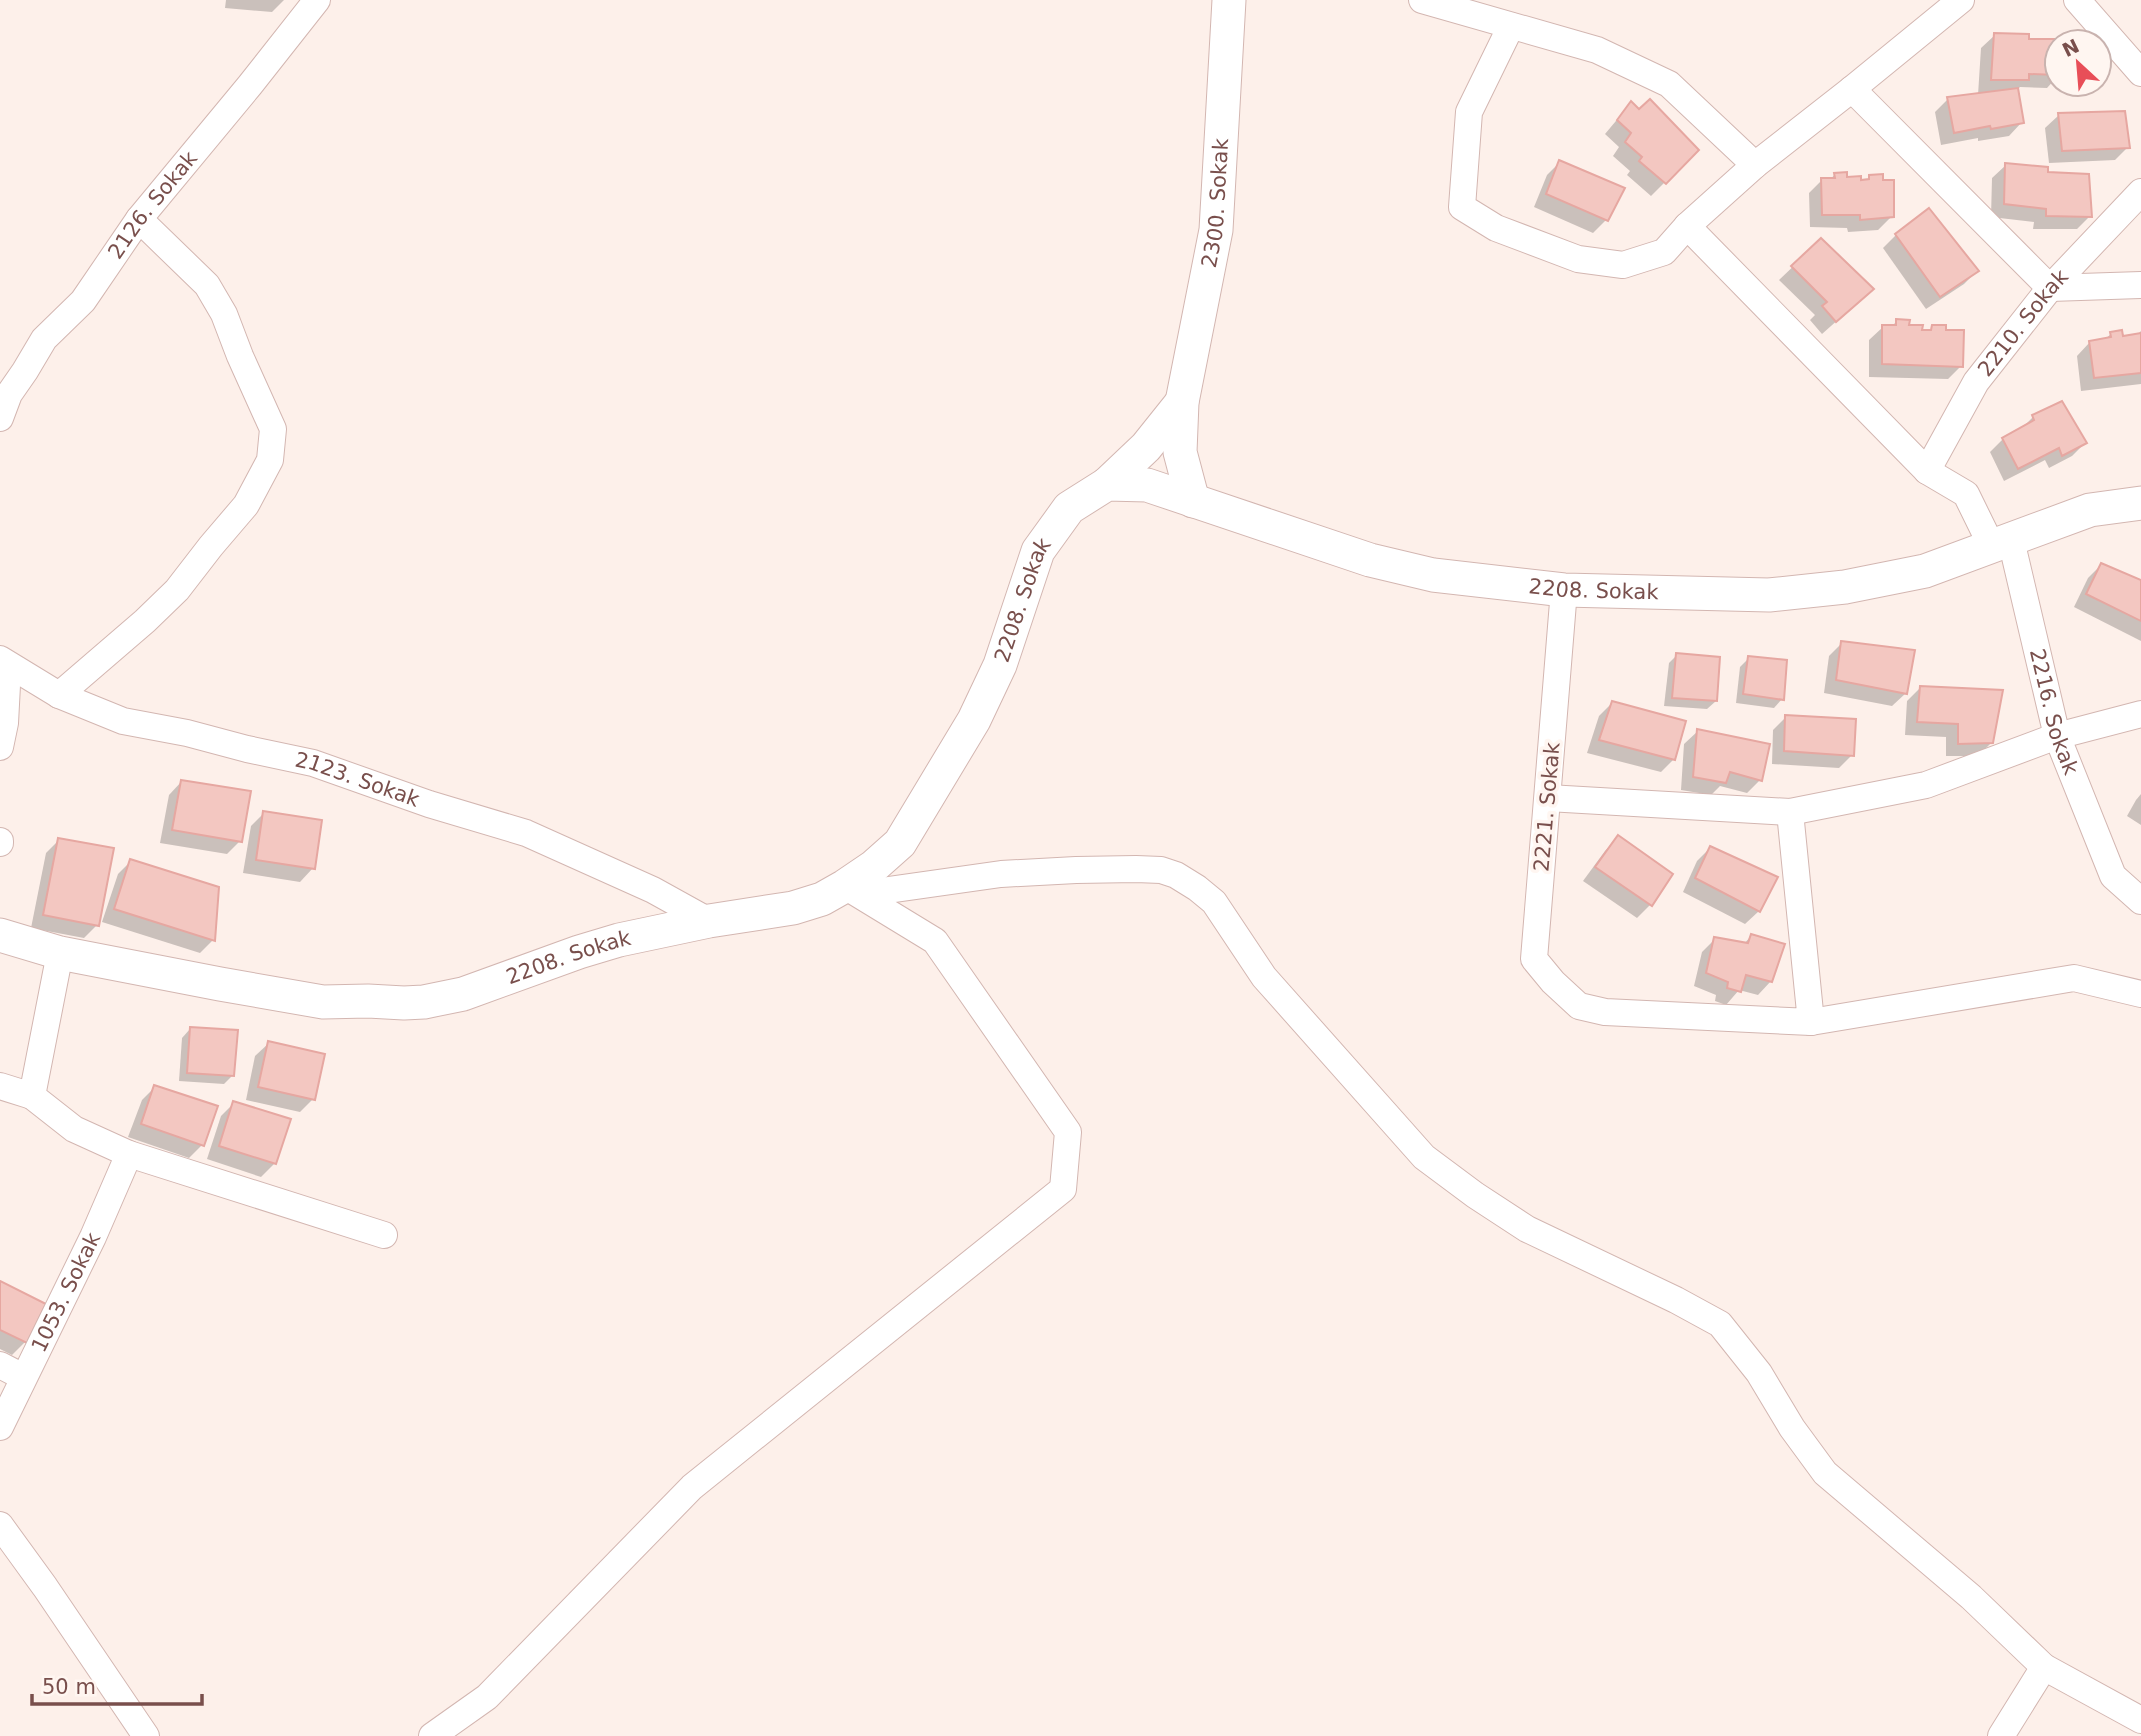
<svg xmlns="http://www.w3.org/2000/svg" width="2141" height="1736" viewBox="0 0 2141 1736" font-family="'DejaVu Sans',sans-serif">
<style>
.shadow{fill:#0003}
.building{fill:#f3c7c1;stroke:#e6a7a1;stroke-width:2}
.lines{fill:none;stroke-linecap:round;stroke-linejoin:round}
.minor-casing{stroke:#d3b6b1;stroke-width:28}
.tertiary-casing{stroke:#d3b6b1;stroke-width:35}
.minor{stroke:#fff;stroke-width:26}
.tertiary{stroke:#fff;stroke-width:33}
.labels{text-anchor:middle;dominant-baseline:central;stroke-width:7;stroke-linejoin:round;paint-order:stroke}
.street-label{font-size:21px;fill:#794f4c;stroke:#fff6f1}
</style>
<rect width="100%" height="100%" fill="#fdf0ea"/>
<g class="shadow">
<polygon points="226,0 284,0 272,12 225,8"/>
<polygon points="1995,35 2027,41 2061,42 2057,42 2057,77 2047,88 2020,87 2017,90 2022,122 2009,136 1978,141 1978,138 1941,145 1935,112 1948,99 1978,95 1981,48"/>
<polygon points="1631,103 1639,111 1697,150 1651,196 1627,175 1630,171 1613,156 1619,147 1605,134"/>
<polygon points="2059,115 2128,147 2115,160 2049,163 2045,128"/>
<polygon points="1560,162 1606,220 1593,233 1534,207 1547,175"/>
<polygon points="2006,165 2046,174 2090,216 2077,229 2033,229 2034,222 1991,217 1992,178"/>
<polygon points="1835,174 1859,182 1865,181 1870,177 1892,216 1878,230 1848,232 1847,228 1810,227 1809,193 1822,180 1830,180"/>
<polygon points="1896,235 1977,271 1964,284 1926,309 1883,248"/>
<polygon points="1821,240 1858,302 1822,334 1810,320 1815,315 1779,280"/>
<polygon points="1897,321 1920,331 1928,332 1933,327 1961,366 1948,379 1869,377 1869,340 1883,327 1891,327"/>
<polygon points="2141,331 2141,384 2081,391 2077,356 2090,342 2104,340 2111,334 2121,338 2136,336"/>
<polygon points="2033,417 2085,443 2072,456 2049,468 2045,460 2004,481 1990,452 2003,439 2020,430"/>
<polygon points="2101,565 2141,582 2141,641 2074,607 2088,578"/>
<polygon points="1842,643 1906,693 1892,706 1824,693 1829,656"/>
<polygon points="1677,655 1716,701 1707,709 1664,706 1669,663"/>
<polygon points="1749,658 1782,699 1774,708 1736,703 1740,667"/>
<polygon points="1921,687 1992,742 1978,756 1946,756 1946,737 1905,735 1907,701"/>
<polygon points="1612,703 1674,759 1661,772 1587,753 1599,716"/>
<polygon points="1786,717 1852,755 1839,768 1772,764 1773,730"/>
<polygon points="1698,731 1760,780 1747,793 1720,786 1711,795 1681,790 1684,744"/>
<polygon points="182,781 240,841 227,854 160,843 169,795"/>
<polygon points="2141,794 2141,825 2127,816 2136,800"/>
<polygon points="264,813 313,868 300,882 243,873 251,826"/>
<polygon points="1618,837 1671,874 1650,905 1637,918 1583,881 1605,851"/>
<polygon points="59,840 97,925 84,938 31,928 46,853"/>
<polygon points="1710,848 1759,911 1745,924 1683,892 1697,861"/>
<polygon points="131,861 213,940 200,953 102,922 118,874"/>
<polygon points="1751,936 1771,981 1758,995 1739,990 1726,1005 1715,1001 1716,995 1694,986 1702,952 1715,939 1744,944"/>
<polygon points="190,1029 233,1075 224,1084 179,1081 182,1038"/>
<polygon points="269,1043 313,1099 300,1112 246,1100 255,1056"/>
<polygon points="155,1087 202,1145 189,1158 128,1137 142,1100"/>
<polygon points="234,1103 275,1163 261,1177 207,1159 221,1116"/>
<polygon points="0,1283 25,1342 12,1355 0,1349"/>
</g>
<g class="building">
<polygon points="1994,33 2029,34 2029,39 2063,39 2063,42 2057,42 2057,75 2029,74 2029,80 1991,80"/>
<polygon points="2018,88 2024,123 1991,129 1990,126 1954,133 1947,97"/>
<polygon points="1650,99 1699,150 1666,184 1639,161 1642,157 1625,142 1631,133 1617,120 1631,101 1639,109"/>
<polygon points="2125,111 2130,148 2062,151 2058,113"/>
<polygon points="1559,160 1625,188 1608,221 1546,194"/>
<polygon points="2005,163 2048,167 2048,172 2089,174 2092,217 2046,216 2046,209 2004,204"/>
<polygon points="1847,172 1847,177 1861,176 1861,180 1869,179 1869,175 1883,174 1883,180 1894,180 1894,217 1860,220 1860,215 1822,215 1821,178 1835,178 1834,173"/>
<polygon points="1929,208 1979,271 1940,297 1895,234"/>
<polygon points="1821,238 1874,289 1836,322 1822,306 1827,302 1791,266"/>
<polygon points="1896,319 1910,320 1909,325 1923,325 1922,330 1931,330 1932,325 1946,325 1946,330 1964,330 1963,367 1882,364 1882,325 1896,325"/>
<polygon points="2122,330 2123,336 2141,333 2141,373 2094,378 2089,341 2111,337 2110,332"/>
<polygon points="2062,401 2087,443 2062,456 2059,448 2018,469 2002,438 2034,420 2032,415"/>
<polygon points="2101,563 2141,580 2141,621 2086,594"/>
<polygon points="1841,641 1915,650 1907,694 1836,680"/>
<polygon points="1676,653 1720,657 1717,701 1672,698"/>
<polygon points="1748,656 1787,660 1784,700 1743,694"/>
<polygon points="1920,686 2003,690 1993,743 1958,744 1958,724 1917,722"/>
<polygon points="1612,701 1686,721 1675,760 1599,740"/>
<polygon points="1785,715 1856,719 1854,756 1784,751"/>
<polygon points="1697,729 1770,744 1762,781 1730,772 1726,783 1693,777"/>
<polygon points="181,780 251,791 242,842 172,830"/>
<polygon points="263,811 322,820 315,869 256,860"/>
<polygon points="1618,835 1673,874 1652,906 1595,867"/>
<polygon points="58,838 114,848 99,926 43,915"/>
<polygon points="1710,846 1778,877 1760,912 1695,878"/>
<polygon points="130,859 219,887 215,941 114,909"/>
<polygon points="1751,934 1785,944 1772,982 1746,975 1741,992 1727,988 1728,982 1706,973 1714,937 1748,943"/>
<polygon points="190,1027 238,1030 234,1076 187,1073"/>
<polygon points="268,1041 325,1054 315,1100 258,1087"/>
<polygon points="154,1085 218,1106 204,1146 141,1124"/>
<polygon points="233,1101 291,1119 276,1164 219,1146"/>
<polygon points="0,1281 46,1304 27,1343 0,1330"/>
</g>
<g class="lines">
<g class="minor-casing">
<g id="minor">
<polyline points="1422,0 1597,50 1669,84 1755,165"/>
<polyline points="1961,0 1852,89 1755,165 1687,226 1927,471 1966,494 1992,547"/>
<polyline points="2077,0 2141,73"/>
<polyline points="1511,26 1469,112 1462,207 1496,228 1578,259 1623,265 1664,252 1687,226"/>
<polyline points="1852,89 2050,288 2141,285"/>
<path id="s1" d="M0,418L9,394L25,371L44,339L83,301L139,219L250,85L317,0"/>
<path id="s2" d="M1927,471L1976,382L2050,288L2141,192"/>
<path id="s3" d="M2011,540L2057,736L2113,876L2141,901"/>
<polyline points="1564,590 1534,959 1553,982 1579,1006 1605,1012 1811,1022 1790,812"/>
<path id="s4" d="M0,659L59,695L123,721L187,733L247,749L313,763L429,804L526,833L653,890L709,921"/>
<polyline points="0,662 7,685 5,723 0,747"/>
<polyline points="59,695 145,621 177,590 211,546 246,505 270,460 273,429 240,356 224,314 207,285 139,219"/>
<polyline points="1548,798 1790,812 1926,785 2057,736 2141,714"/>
<polyline points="0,841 0,843"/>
<polyline points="845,886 874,892 1001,874 1076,870 1136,869 1161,870 1176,875 1197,888 1214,902 1264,977 1424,1157 1475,1195 1527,1229 1676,1300 1720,1324 1759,1373 1792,1428 1825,1473 1971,1597 2044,1667 2141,1720"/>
<polyline points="1811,1022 2074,978 2141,994"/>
<polyline points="0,1086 32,1096"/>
<polyline points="129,1154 384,1235"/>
<polyline points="0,1365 23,1377"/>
<path id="s5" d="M0,1427L93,1237L129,1154L74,1129L32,1096L60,953"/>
<polyline points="0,1525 45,1587 146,1736"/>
<polyline points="432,1736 487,1697 692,1487 1063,1189 1068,1132 935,941 853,891"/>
<polyline points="2001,1736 2044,1667"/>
</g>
</g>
<g class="tertiary-casing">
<g id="tertiary">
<polyline points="1107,484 1146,447 1182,402"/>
<path id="s6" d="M1193,501L1180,452L1182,402L1216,230L1229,0"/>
<path id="s7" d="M0,935L60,953L220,984L323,1002L368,1001L404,1003L424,1002L463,994L579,952L619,940L709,921L793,908L822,899L845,886L873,867L900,843L974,720L1000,665L1038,551L1069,508L1107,484L1147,485L1370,560L1433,575L1564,590L1769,595L1845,587L1925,571L2090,510L2141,503"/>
</g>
</g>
<use href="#minor" class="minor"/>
<use href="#tertiary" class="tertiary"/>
</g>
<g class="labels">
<g class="street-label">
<text stroke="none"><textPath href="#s6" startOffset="303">2300. Sokak</textPath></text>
<text stroke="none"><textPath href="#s1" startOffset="264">2126. Sokak</textPath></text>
<text stroke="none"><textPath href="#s2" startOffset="177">2210. Sokak</textPath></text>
<text stroke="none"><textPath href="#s7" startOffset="1864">2208. Sokak</textPath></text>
<text stroke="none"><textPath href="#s7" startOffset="1213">2208. Sokak</textPath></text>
<text stroke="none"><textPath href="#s3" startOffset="177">2216. Sokak</textPath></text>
<text stroke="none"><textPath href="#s4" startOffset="380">2123. Sokak</textPath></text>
<text transform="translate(1547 807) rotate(-85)">2221. Sokak</text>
<text stroke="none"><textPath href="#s7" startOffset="583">2208. Sokak</textPath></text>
<text stroke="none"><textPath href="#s5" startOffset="150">1053. Sokak</textPath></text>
</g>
</g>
<g transform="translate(2078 63) rotate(334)"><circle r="33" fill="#fff6f1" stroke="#c9b3af" stroke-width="2"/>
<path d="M0-5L12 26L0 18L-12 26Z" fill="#e84e58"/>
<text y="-10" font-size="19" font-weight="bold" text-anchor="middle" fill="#794f4c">N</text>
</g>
<path d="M32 1694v10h170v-10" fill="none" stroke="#794f4c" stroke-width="3.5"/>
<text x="42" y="1694" font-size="21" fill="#794f4c" stroke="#fff6f1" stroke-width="5" paint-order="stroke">50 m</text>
</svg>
